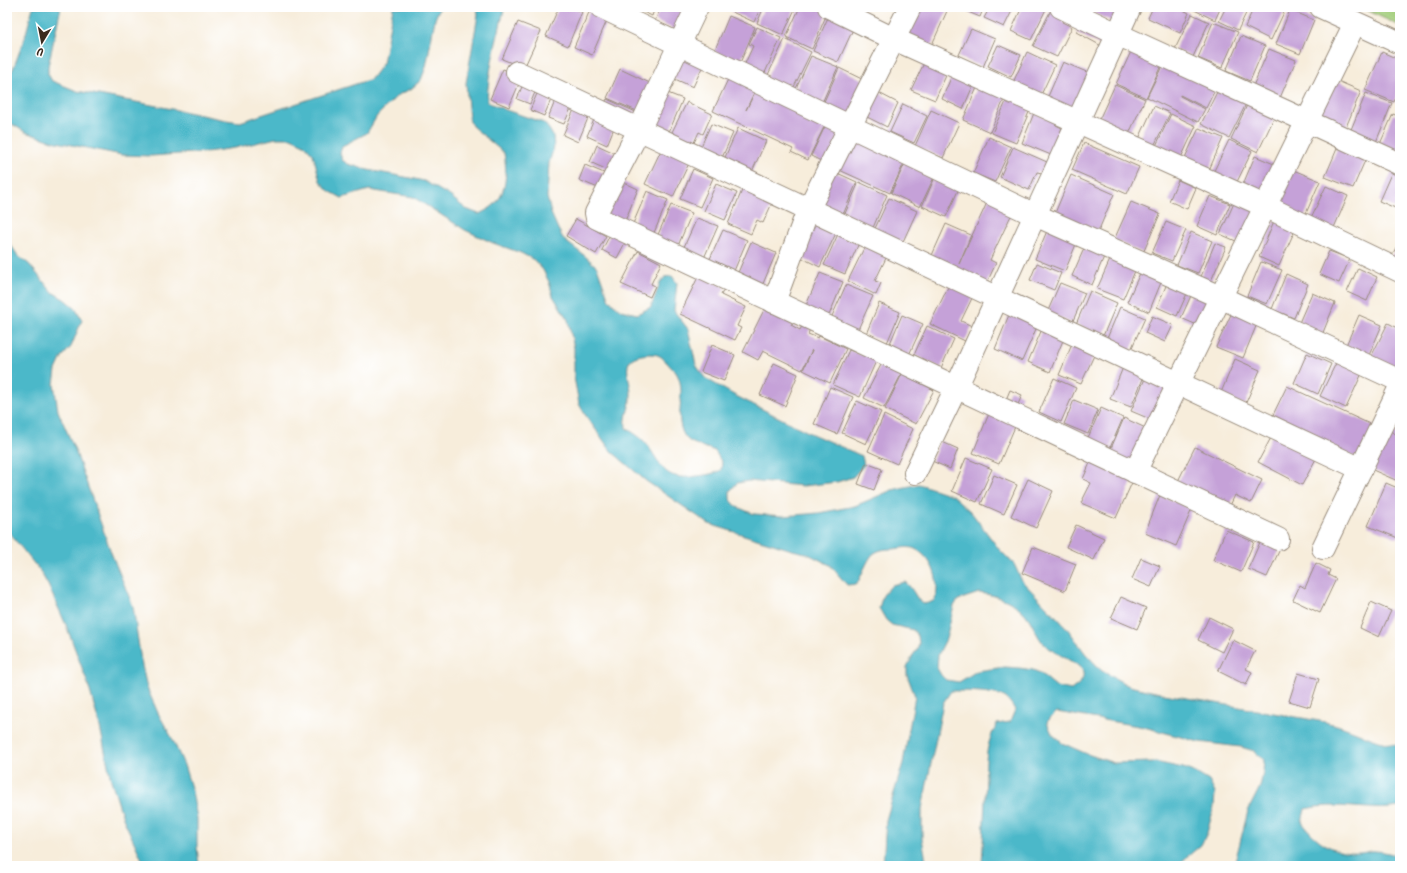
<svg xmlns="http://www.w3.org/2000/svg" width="1407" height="873" viewBox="0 0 1407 873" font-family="Kalam,sans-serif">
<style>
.green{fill:#a3ce7b;stroke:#6f7c4c}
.water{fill:#4cb8c9;stroke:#447174;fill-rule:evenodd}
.building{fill:#c5a1d8}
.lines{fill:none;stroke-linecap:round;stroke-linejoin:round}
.street-casing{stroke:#998c7c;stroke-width:24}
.street{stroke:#fff;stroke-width:22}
</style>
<rect width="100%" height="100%" fill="#fff"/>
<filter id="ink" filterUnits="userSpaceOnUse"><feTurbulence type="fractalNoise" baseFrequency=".025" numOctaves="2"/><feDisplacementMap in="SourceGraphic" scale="8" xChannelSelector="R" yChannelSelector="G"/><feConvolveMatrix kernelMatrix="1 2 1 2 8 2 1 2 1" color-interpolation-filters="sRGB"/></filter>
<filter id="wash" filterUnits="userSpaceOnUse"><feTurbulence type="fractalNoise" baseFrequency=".012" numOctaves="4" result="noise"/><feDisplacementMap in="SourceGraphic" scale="16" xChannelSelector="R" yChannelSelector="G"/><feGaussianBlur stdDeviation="0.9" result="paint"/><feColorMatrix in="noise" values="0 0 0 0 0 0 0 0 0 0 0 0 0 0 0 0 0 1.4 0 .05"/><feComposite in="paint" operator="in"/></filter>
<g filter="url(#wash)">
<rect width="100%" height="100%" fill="#f7eddb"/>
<polygon class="green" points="1360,7 1400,7 1400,26"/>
<g class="water">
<path d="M33,7H61L48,66V74L52,81L77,91L157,106L226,120L240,122L371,79L383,63L393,7H440L435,19L426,67L421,80L411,89L398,95L377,116L367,133L342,146L340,153L342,160L348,164L368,170L410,178L424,181L450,196L466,209L479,214C483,212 487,210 490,208C508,196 507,171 504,153L472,126L469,119L466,83L478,15L477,7H505L503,14C496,43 488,72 487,102L506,110L544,123L549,129L553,136L554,147L549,163L547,197L551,213L558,229L564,240L585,256L597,267L609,300L621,310L637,314L651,307L660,283L665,277L672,276L677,283L674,311L688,329L696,365L705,378L734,395L812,434L862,456L864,465L853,477L837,482L803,486L749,481L737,483L730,491V499L737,507L754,514L784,516L819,513L855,506L892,490L919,484L952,495L971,512L999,549L1014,564L1022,581L1067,628L1085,653L1102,671L1129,686L1164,694L1325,722C1331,724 1338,725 1343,727C1364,734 1378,744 1400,745V807C1368,812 1336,801 1305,809L1302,822C1316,842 1336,855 1360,853C1365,853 1370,850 1375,851C1383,851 1392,854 1400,856V866H1234L1248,811L1260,787L1263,773L1264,760L1254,751L1241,747L1199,742L1144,727L1057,712L1047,722L1052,734L1062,743L1087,754L1114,763L1155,762L1183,768L1196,773L1209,781L1215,793L1214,807L1207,833L1201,845L1180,863L1179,866H982L986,777C985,758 987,741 997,724L1010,722L1015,710C1013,706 1010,702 1007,699C999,691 963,691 951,691L943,703L922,809V838L927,866H883L886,820L903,763L915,696L907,675V667L913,655L917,650L919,643L918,636L913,630L892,625L886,620L879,608L883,595L892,585L905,582C913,588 915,597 922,604L929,603L935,600C941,582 933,558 915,549C909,546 901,548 894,549C886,549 880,549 873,554C867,560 861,577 857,584L847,585L830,565L806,553L792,550L709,524L646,481L611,451L586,416L579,404L574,377V348L568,320L553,296L549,282L543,270L534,260L521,253L493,243L465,230L413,197L369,190L342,198L329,191L320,181L313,154L304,144L291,138H276L235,148L207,152L151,156L122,155L52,141L25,132L7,121V77L13,69L25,37ZM648,354C660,354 661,356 669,365C671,368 675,370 677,374C688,394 671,421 687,439C691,444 708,448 715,451L722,463L721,470C714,474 706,475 697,476C661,482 663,464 644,441C639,436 632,432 626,428C624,416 631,406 631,394C631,384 625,370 629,362C632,356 642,355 648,354ZM979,593C998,595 1019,603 1029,619C1034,627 1037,636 1043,643C1052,652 1071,660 1082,668C1086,680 1080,683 1071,690L1057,687L1040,673L1033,670L1019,668L1005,667L977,671L959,682L946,680L941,675L937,668L938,655L946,639L954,606L958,600Z"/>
<polygon points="7,239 18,256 29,264 52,292 64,299 75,308 82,320 71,347 62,357 56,370 54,384 58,411 75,450 112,555 133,606 141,661 147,688 158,713 172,738 184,765 192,791 197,818 197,847 199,866 145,866 123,818 111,780 100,727 88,684 66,625 48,585 40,571 7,530"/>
</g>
<g id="blocks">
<g class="building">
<polygon points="559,7 571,7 582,12 568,46 546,36"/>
<polygon points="635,7 655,7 652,16 635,8"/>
<polygon points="661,7 686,7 676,30 655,21"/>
<polygon points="734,7 761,7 754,22 732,12"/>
<polygon points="764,7 796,7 783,35 757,23"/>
<polygon points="800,7 810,7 815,9 816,7 818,7 828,11 812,49 786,37"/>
<polygon points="913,7 939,7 947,11 930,49 900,36"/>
<polygon points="956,7 984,7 980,17"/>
<polygon points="990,7 1014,7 1004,27 984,18"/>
<polygon points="1022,7 1047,7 1031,40 1011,31"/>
<polygon points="1081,7 1120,7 1113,22"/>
<polygon points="1153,7 1177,7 1189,13 1180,33 1148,18"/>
<polygon points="1188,7 1221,7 1215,20"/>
<polygon points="1226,7 1249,7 1238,30 1219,21"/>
<polygon points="1254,7 1283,7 1286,8 1271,40 1245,27"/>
<polygon points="1052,8 1066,15 1062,22 1072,27 1057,57 1033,46"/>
<polygon points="590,10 608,18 592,55 574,47"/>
<polygon points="1290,10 1314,20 1300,54 1276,44"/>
<polygon points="830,13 855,25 838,62 813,51"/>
<polygon points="1192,14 1209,22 1193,57 1175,49"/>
<polygon points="729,16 755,27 740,63 714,52"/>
<polygon points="1083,20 1114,35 1107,49 1076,32"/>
<polygon points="518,22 541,31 524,68 502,59"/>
<polygon points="1213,22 1238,32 1222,68 1198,58"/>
<polygon points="757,27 781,38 762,79 742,70 753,46 749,44"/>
<polygon points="971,29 995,39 983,67 958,57"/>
<polygon points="1241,36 1265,46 1250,81 1226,71"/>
<polygon points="785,39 811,52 792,91 766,79"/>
<polygon points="998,45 1021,55 1011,77 988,66"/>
<polygon points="1134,45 1164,59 1146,98 1116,84"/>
<polygon points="1269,49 1296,60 1280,98 1253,86"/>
<polygon points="680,50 705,61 693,87 668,76"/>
<polygon points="1027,52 1055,65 1039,99 1011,87"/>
<polygon points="1382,52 1400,60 1400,88 1394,102 1365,90"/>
<polygon points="811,56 838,67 821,105 794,93"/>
<polygon points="926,59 949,69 935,100 911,90"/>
<polygon points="1063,62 1089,73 1076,114 1046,101"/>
<polygon points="1163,64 1215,90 1206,108 1180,95 1180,96 1205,109 1198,122 1147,97"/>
<polygon points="839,68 868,82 851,119 822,106"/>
<polygon points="955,68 975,81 963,109 942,99"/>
<polygon points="503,69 522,77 509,107 490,99"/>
<polygon points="620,69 652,84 639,112 607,98"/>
<polygon points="731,73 757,86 746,110 756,90 828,119 808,160 791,152 793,149 713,111"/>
<polygon points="1333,79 1361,91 1346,127 1318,115"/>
<polygon points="979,83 1006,95 990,132 963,120"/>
<polygon points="523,84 536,90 530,104 517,99"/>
<polygon points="1115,85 1145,99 1127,138 1097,124"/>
<polygon points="1220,86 1248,100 1229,138 1201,124"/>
<polygon points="539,89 553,95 544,116 530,110"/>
<polygon points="660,90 683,99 666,139 643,129"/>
<polygon points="877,92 898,103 887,127 865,116"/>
<polygon points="1366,93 1392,103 1376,142 1350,132"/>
<polygon points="1009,95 1032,105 1016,143 992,133"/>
<polygon points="556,99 572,106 564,124 548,118"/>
<polygon points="607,99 638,113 633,125 601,110"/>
<polygon points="1249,101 1276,114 1258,152 1231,139"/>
<polygon points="687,102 712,114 703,134 699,132 690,151 668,140"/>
<polygon points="903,104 927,116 914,143 890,132"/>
<polygon points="576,105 591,111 578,142 563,135"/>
<polygon points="1154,106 1170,113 1152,150 1137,143"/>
<polygon points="931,110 959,123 943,158 915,146"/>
<polygon points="1034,113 1057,122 1056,125 1062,128 1051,155 1022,143"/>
<polygon points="1171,114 1196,126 1179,162 1154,150"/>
<polygon points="1393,114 1400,117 1400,152 1380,144"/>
<polygon points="596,115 616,123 607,145 587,136"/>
<polygon points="828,120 845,127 827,164 811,156"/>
<polygon points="711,124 733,133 721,160 699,151"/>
<polygon points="738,128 766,141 750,176 722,164"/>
<polygon points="1199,128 1223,138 1206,177 1181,166"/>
<polygon points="852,131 907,157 890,193 835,168"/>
<polygon points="989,137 1011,147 995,182 973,173"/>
<polygon points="1229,140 1252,151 1234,188 1211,177"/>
<polygon points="1084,143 1139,167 1127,194 1072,170"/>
<polygon points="1339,144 1367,156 1353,188 1325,177"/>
<polygon points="597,145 619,155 612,172 590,162"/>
<polygon points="663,146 691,159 673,197 645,184"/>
<polygon points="1013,147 1047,162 1042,173 1037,172 1029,190 1000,177"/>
<polygon points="1255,156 1274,164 1260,197 1241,189"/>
<polygon points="908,157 937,171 920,207 891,193"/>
<polygon points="585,165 611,176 605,191 579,180"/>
<polygon points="1394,167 1400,170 1400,210 1379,201"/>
<polygon points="693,169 713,178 700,207 680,199"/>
<polygon points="1291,169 1320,181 1304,218 1275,206"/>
<polygon points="833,171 857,182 842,217 817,206"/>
<polygon points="937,173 961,184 946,217 922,206"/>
<polygon points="1071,175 1114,194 1098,232 1055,213"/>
<polygon points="615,178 638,189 623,226 599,216"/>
<polygon points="1178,180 1196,188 1187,209 1169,201"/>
<polygon points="859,182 887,195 872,230 843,218"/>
<polygon points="716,184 737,193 725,220 704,211"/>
<polygon points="1326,186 1348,196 1332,232 1309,222"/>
<polygon points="743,188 773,201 763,223 757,220 751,234 728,224"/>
<polygon points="647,191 668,200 653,235 632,226"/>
<polygon points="990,196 1015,207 990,260 996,263 985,287 929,262 946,224 971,235 959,264"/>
<polygon points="1210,196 1230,204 1217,235 1197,226"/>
<polygon points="889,198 917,211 900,248 872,235"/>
<polygon points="1235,201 1259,211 1245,245 1220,234"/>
<polygon points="1131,202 1160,214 1143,253 1114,240"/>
<polygon points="671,205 692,213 677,248 656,239"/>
<polygon points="697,218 718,226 704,258 683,249"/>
<polygon points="576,219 606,236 596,254 566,236"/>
<polygon points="815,221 837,231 820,267 798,256"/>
<polygon points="1274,221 1295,230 1279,266 1259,257"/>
<polygon points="1166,222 1186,230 1172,261 1152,253"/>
<polygon points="1050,224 1079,237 1065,271 1035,259"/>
<polygon points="723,230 747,240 734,271 709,261"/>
<polygon points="1191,232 1212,241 1198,273 1177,265"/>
<polygon points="611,233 626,241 617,258 602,250"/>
<polygon points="838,234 859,243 845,274 824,265"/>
<polygon points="1400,240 1400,266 1389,261"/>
<polygon points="751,242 776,253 762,286 737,275"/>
<polygon points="1215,243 1226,247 1210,283 1200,279"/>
<polygon points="1086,244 1106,252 1092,285 1072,276"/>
<polygon points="865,246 887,256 875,281 881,283 876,295 848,281"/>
<polygon points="638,251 661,263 651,284 655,286 650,297 621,284"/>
<polygon points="1329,251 1350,259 1339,283 1319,274"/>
<polygon points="1113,253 1138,264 1123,299 1097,289"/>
<polygon points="1261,262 1282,270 1267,304 1247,296"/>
<polygon points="1037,263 1061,273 1054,290 1030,280"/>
<polygon points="1358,268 1377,277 1367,301 1347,292"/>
<polygon points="1141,271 1162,280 1149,312 1127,302"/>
<polygon points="820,273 843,282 827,320 804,310"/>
<polygon points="1286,274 1308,284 1294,318 1272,309"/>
<polygon points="699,275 725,287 721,295 746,307 737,326 741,328 735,340 680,314"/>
<polygon points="1168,281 1189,289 1177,316 1157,307"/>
<polygon points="1060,283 1085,293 1072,323 1047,313"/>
<polygon points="846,285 873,296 855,336 828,325"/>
<polygon points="949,285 973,296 961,321 972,326 965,341 930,324"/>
<polygon points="1090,291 1117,303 1103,336 1076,324"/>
<polygon points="1193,291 1216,300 1204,328 1181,318"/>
<polygon points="1312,293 1335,303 1322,335 1298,325"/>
<polygon points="879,303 900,312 887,343 866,334"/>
<polygon points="766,306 794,320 791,325 800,330 803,324 811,327 808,334 818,338 819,336 846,349 830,383 803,370 812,350 802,370 763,351 758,360 743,352"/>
<polygon points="1120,307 1145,318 1130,352 1106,341"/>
<polygon points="1234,308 1259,319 1243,358 1216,347"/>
<polygon points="1011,310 1039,322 1022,361 995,349"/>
<polygon points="902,315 923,324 908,357 888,348"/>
<polygon points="1359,315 1382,325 1367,360 1344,350"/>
<polygon points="1152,316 1173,325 1165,342 1145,333"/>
<polygon points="1388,323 1400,329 1400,366 1398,370 1371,357"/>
<polygon points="927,326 954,339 941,368 914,355"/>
<polygon points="1042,329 1064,338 1050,372 1028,362"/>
<polygon points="1073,342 1096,351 1081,384 1059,375"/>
<polygon points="712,345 735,355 724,381 701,372"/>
<polygon points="849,350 862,355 863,352 877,359 860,397 833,385"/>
<polygon points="1307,353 1331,364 1318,394 1294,383"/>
<polygon points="1235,359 1260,370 1245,405 1220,395"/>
<polygon points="1338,359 1363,371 1346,408 1320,396"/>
<polygon points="883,361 903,371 884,408 864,398"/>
<polygon points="774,363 798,374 785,406 760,395"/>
<polygon points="1124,365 1145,374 1131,407 1110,399"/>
<polygon points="902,374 934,390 916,424 885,409"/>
<polygon points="1147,374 1173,385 1157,422 1131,411"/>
<polygon points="1054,378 1076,388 1061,422 1039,412"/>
<polygon points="1287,386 1374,426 1358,459 1271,419"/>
<polygon points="830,387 853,397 837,434 814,424"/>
<polygon points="1010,390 1022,395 1017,407 1005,402"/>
<polygon points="1074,400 1098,410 1088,434 1064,424"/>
<polygon points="857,401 881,412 866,444 842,433"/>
<polygon points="1101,408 1123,418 1109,450 1087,440"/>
<polygon points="990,411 1017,422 999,464 973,453"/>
<polygon points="884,415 913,429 897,464 868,451"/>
<polygon points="1124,418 1152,431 1138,465 1109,453"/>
<polygon points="1384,428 1400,436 1400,482 1366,467"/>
<polygon points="1274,432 1318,455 1302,485 1258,462"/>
<polygon points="940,441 958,449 950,469 932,461"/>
<polygon points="1195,447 1262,480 1251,503 1235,495 1228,510 1176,485"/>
<polygon points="1093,456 1135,476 1116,518 1081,503 1091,483 1083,479"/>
<polygon points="966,458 992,469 977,502 952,491"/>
<polygon points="866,463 882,469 874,490 858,484"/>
<polygon points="994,475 1017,485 1004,514 981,504"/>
<polygon points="1028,479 1053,491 1036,528 1011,516"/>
<polygon points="1386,483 1400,489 1400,533 1398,538 1368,526"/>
<polygon points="1160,495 1192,509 1176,546 1145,533"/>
<polygon points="1076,525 1104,538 1094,560 1066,547"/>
<polygon points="1226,530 1254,542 1241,572 1213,560"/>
<polygon points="1261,540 1280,549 1267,577 1248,569"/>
<polygon points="1033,547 1076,564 1065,591 1022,573"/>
<polygon points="1141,558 1160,566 1151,587 1132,579"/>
<polygon points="1316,563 1330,570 1328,575 1336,579 1320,613 1293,600 1300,585 1305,588"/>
<polygon points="1121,597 1146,608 1137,629 1111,618"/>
<polygon points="1371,602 1391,611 1379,637 1360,628"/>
<polygon points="1209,617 1233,629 1222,652 1198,640"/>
<polygon points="1233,640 1255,651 1246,669 1252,672 1246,685 1218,671"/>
<polygon points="1298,673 1319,679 1310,707 1289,701"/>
</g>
</g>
</g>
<g filter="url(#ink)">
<use href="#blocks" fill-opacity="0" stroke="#998c7c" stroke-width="1"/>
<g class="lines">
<g class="street-casing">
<g id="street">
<polyline points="601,7 1035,215 1220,297 1400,381"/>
<polyline points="697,7 639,130 596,213 597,218 1278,539"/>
<polyline points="829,7 894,39 1265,206 1400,271"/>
<polyline points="1061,7 1117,34 1400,164"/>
<polyline points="1321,7 1400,43"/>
<polyline points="517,72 1361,469"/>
<polyline points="774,302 808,210 910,7"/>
<polyline points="1135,472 1355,23"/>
<polyline points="915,473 956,388 1130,7"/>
<polyline points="1323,548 1400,387"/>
</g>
</g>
<use href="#street" class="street"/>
</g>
</g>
<rect width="1407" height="873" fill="none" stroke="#fff" stroke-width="24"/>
<g transform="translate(42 42) rotate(190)" stroke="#ffffff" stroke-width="3" paint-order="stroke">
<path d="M0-3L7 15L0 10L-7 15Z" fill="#3b2a1e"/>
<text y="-6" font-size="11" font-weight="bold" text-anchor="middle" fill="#3b2a1e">U</text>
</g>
</svg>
